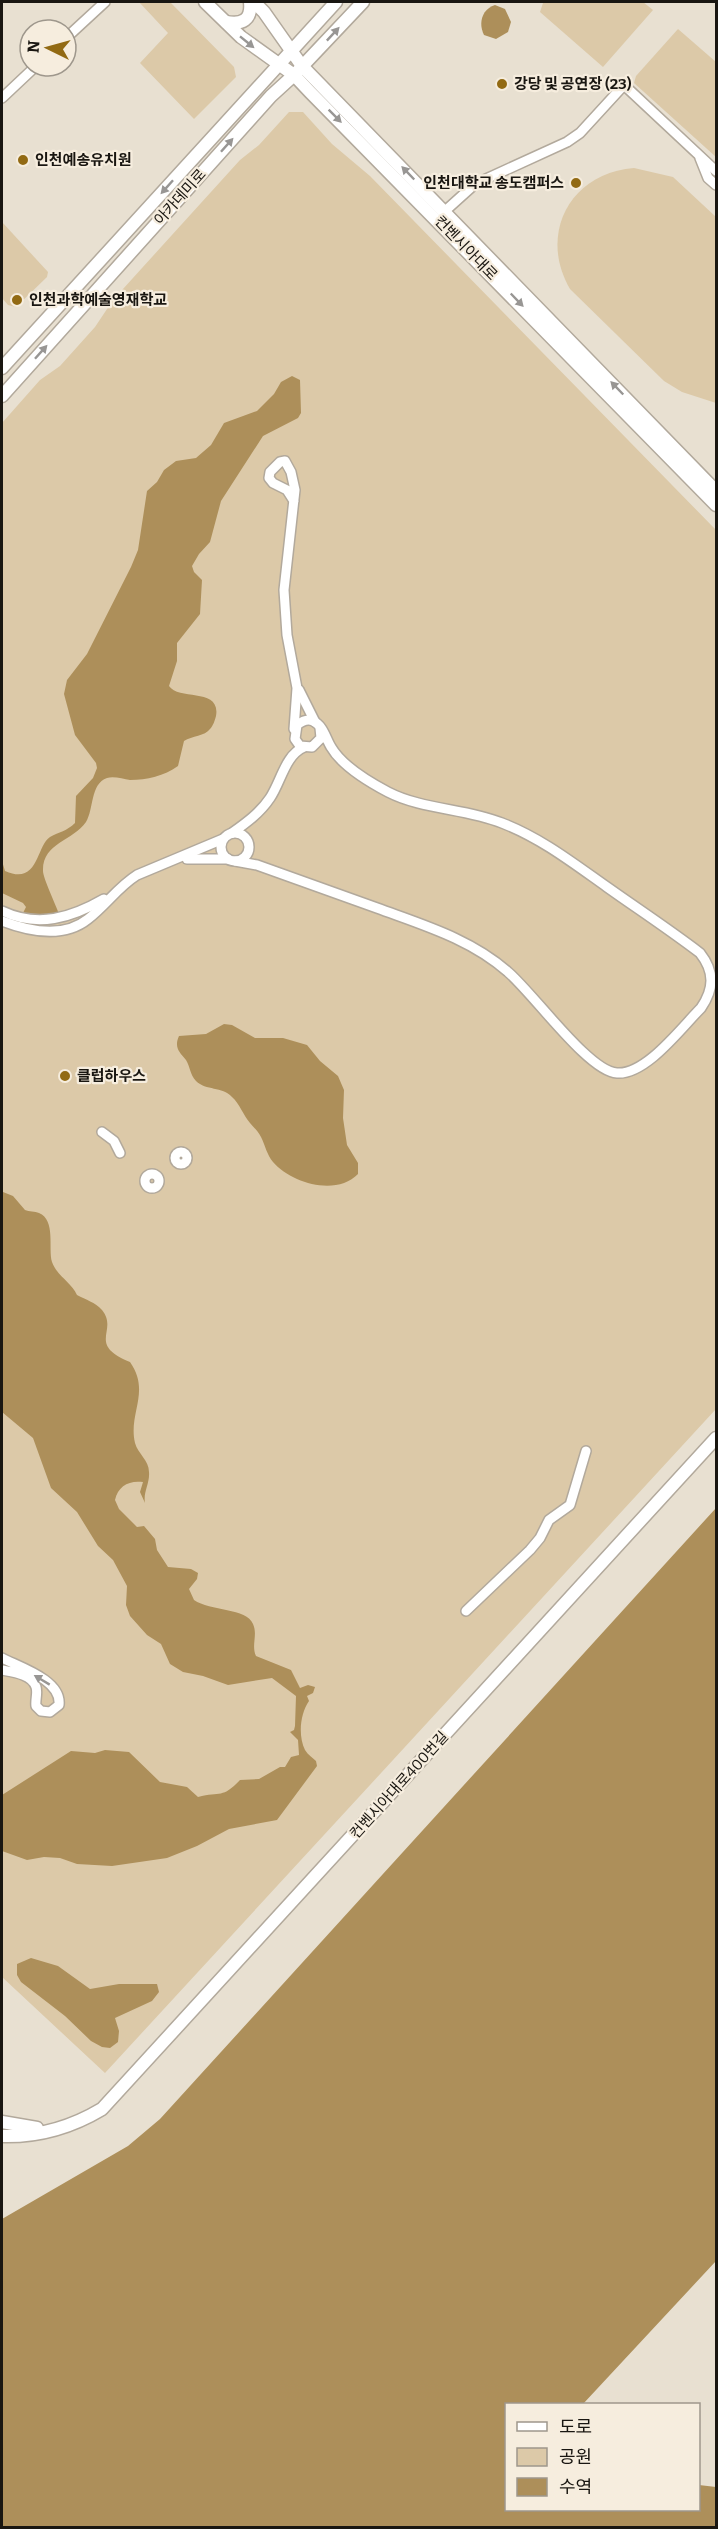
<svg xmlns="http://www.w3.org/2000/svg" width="718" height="2529" viewBox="0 0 718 2529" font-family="Bitter,'Noto Sans KR',serif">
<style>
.green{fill:#dcc9a8}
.water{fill:#ad8f5a}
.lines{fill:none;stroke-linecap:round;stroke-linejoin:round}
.street-casing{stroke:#b2a99c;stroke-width:12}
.secondary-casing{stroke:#b2a99c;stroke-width:15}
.street{stroke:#fff;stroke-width:9}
.secondary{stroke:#fff;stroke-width:12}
.oneway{fill:#989694}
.poi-dot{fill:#926a13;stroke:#f6edde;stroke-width:2}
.labels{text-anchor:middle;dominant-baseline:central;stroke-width:4.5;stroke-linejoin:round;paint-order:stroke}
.poi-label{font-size:15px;font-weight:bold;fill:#191611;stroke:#f6edde;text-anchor:start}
.street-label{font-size:15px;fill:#191611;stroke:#f6edde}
</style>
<rect width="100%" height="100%" fill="#e8e0d1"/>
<g class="green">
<polygon points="139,2 170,2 234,67 236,77 194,119 140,63 168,33"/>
<polygon points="575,2 643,2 653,10 603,67 540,12 543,3"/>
<polygon points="678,29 716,62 716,157 634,83 636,76"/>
<polygon points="289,112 303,112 332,144 370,176 716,530 716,1409 105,2073 2,1977 2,423 40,380 60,366 95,327 113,300 240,160 259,145"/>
<path d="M634,168L673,177L716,217V403L682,392L664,381L570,289C538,234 570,173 634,168Z"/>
<polygon points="2,222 48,272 47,277 16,307 8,305 2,298"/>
</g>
<g class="water">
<path d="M495,5L505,9L511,22L508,32L496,39L484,35C478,23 482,9 495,5Z"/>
<path d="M292,376L300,380L301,413L298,418L263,436L221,501L210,542L199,554L192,566L194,572L202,580L200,614L177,643V661L169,686C179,701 221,687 216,716C215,720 213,726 210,729C205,736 192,736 184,741L178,766C164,776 147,780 130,780C123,779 114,776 107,778C90,784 94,809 86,822C73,841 42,843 43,871C43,878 56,905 59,914L35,918L22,915L26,907L23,903L2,893V861L5,871C39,886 36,846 50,837C59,832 67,831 75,823L76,796L93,778L97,768L96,763L75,735L64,694L67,680L87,654L131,567L138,550L147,491L157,482L164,470L176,461L196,458L211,445L224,423L257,411L274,394L281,382Z"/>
<path d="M224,1024L232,1025L255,1038H283L307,1045L320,1061L338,1076L344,1090L343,1118L347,1145L358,1163V1174C337,1196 292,1184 273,1162C267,1155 265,1145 261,1137C258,1131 254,1128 250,1123C243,1115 240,1104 232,1097C222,1086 206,1091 196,1081C190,1075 190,1066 186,1060C179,1052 174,1047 179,1036L206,1034Z"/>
<path d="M3,1192L13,1196L25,1210C29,1212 35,1211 39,1213C56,1220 48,1248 52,1262C57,1276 71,1282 77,1295C86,1300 95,1302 102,1310C119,1331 86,1344 130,1362C151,1392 128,1413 135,1443C138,1454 149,1460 149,1472C150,1483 143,1492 145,1503L140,1492L143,1482C129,1480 118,1486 115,1500L119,1509L137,1527L144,1526L155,1539L157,1550L168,1567L191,1569L198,1573L197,1579L189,1589L194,1600C210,1611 247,1608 253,1624C258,1635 251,1645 256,1656L291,1670L300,1688L308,1685L315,1687L313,1693L307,1696L309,1701C300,1714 298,1736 305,1750C308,1755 313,1758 316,1761L317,1766L277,1820L229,1829L197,1846L167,1858L112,1866L77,1864L60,1858L44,1857L27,1860L2,1851V1795L71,1751L95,1753L105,1750L129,1752L160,1782L187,1787L198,1797C221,1791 222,1799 240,1780L259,1779L280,1767H285L291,1757L299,1755L298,1740L290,1732L294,1730L295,1726L296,1696L272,1678L228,1685L203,1676L183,1672L170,1664L161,1644L147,1635L130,1616L126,1605L127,1586L113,1560L98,1546L77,1512L51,1488L33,1438L2,1412Z"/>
<polygon points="716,1508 716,2261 583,2404 506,2404 506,2510 698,2510 699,2485 716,2487 716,2527 2,2527 2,2219 128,2146 160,2119"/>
<polygon points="31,1958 58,1966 90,1989 119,1984 157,1984 159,1992 152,2001 115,2018 119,2031 118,2042 110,2048 102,2047 91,2041 65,2016 21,1982 17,1975 17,1964"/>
</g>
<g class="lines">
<g class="street-casing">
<g id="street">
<polyline points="66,38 105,2"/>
<polyline points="2,98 36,66"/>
<polyline points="700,158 708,178 716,185"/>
<polyline points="445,211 475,184 567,142 580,133 624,85 716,171"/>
<polyline points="294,501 287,490 273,483 269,478 270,472 280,462 285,461 291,472 295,490 284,590 287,635 297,688 294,729"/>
<polyline points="299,690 315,722"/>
<path d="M232,833C246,823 260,813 270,798C281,782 285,755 304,747"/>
<circle cx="235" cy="847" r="14"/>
<polyline points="187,859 228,859"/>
<path d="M235,861L257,865C297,879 337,894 377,908C423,925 471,939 508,972C533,993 589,1072 617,1073C646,1075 681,1028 701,1008C714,989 715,972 700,953C670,930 638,909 607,887C573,863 541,838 502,823C465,808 423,810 388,792C369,782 342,766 331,747C326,739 323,725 313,721C307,718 302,721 297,725L295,739L300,746L312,747L321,738L320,728"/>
<path d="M2,911C38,928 71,918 104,899"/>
<path d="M2,921C28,931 63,939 88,919C106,905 118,887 137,875L223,839"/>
<polyline points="102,1132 114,1141 120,1153"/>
<circle cx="181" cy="1158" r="6"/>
<circle cx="152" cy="1181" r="7"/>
<polyline points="466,1611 530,1550 540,1538 549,1520 570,1505 586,1451"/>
<path d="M2,1658C19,1667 62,1680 59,1705L50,1712L41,1711L36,1706C35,1700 38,1693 36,1687C32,1674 12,1672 2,1670"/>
</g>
</g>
<g class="secondary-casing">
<g id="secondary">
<polyline points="205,2 241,37 294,75 310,92 716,505"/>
<polyline points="254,2 264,12 302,66 716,491"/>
<path d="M226,22C242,25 252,20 250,2"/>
<polyline points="2,368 336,2"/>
<polyline points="2,396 271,96 294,75 363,2"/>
<polyline points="2,2122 37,2128"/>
<path d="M2,2136C37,2137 72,2127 102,2109L716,1438"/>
</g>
</g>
<use href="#street" class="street"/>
<use href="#secondary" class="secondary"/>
</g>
<defs><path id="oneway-solid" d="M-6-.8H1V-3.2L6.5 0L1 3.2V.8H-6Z" transform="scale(1.5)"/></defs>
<g class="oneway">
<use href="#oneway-solid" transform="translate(333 34) rotate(-47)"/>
<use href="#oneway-solid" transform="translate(247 42) rotate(39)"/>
<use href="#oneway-solid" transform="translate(335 116) rotate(45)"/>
<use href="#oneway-solid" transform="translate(227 145) rotate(-48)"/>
<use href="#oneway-solid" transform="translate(408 173) rotate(-134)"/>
<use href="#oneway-solid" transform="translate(167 187) rotate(132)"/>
<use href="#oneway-solid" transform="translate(517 300) rotate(46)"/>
<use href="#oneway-solid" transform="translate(41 352) rotate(-48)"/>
<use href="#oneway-solid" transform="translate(617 388) rotate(-134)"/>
<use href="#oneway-solid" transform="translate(42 1680) rotate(-149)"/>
</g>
<g class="poi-dot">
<circle cx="502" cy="84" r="6"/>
<circle cx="23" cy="160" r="6"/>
<circle cx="576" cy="183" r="6"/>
<circle cx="17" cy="300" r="6"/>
<circle cx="65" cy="1076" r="6"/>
</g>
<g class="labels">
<g class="poi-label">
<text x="514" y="84">강당 및 공연장 (23)</text>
<text x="35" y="160">인천예송유치원</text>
<text x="564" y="183" text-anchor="end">인천대학교 송도캠퍼스</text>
<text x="29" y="300">인천과학예술영재학교</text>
<text x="77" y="1076">클럽하우스</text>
</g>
<g class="street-label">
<text transform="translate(180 197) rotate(-48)">아카데미로</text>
<text transform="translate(466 248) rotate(46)">컨벤시아대로</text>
<text transform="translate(399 1785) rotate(-48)">컨벤시아대로400번길</text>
</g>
</g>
<rect width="718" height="2529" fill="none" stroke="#191611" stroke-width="6"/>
<rect x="505" y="2403" width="195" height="108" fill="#f6edde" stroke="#9e978c" stroke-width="1.5"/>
<rect x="517" y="2422" width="30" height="9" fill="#ffffff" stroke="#9e978c" stroke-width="1.5"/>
<text x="559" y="2433" font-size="18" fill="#191611">도로</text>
<rect x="517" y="2448" width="30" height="18" fill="#dcc9a8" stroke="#9e978c" stroke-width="1.5"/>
<text x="559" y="2463" font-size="18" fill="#191611">공원</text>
<rect x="517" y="2478" width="30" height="18" fill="#ad8f5a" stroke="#9e978c" stroke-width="1.5"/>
<text x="559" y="2493" font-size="18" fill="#191611">수역</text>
<g transform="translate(48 48) rotate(275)"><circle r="28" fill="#f6edde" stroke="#9e978c" stroke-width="1.5"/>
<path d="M0-4.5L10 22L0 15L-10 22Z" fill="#926a13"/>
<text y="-9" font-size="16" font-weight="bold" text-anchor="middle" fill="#191611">N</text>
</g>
</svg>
